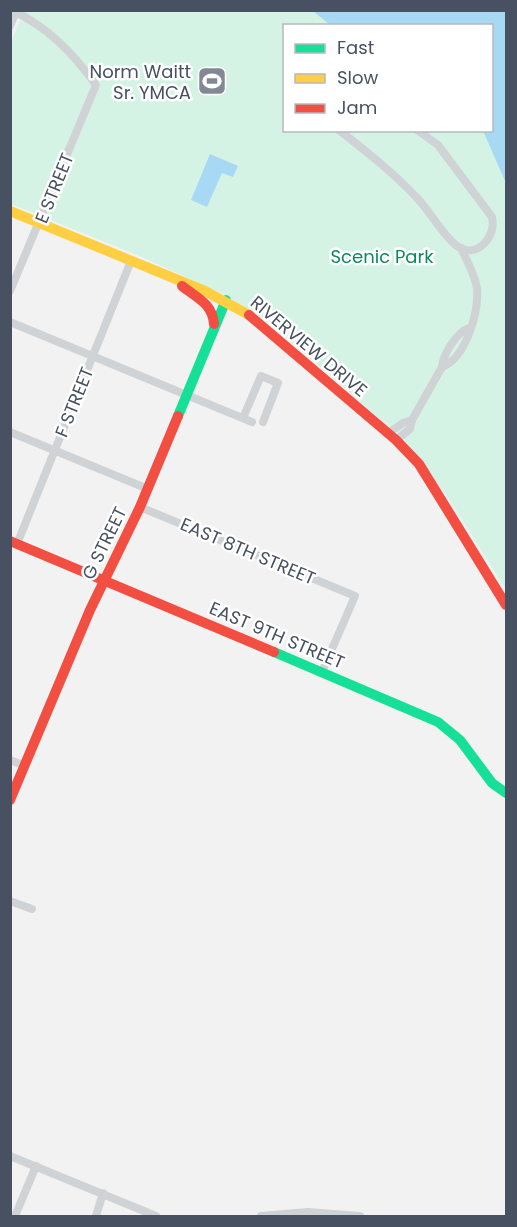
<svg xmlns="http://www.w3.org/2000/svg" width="517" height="1227" viewBox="0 0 517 1227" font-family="Poppins,sans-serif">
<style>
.green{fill:#d5f3e5}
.water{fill:#a7d9f4}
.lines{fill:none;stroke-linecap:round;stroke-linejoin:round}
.street{stroke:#d0d3d6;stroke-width:8}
.fast{stroke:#16e098;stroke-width:10}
.slow{stroke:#ffcf43;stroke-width:10}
.jam{stroke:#f24e42;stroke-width:10}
.labels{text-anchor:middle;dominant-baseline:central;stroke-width:5;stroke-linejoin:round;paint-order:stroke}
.poi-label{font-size:18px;fill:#475161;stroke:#fff;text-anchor:end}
.street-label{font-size:18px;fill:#475161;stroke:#fff}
.park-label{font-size:18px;fill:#0e875c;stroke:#fff}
</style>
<rect width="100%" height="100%" fill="#f3f2f2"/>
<polygon class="green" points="24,11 361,11 380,25 284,26 284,130 492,130 506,124 506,590 447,496 403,438 260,316 223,294 137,255 11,204 11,42"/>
<g class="water">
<polygon points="313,11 506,11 506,183 483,131 492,130 492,26 330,25"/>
<polygon points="210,154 238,166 233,177 222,173 207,207 191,200"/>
</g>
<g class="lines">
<g class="street">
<polyline points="10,26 16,12"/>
<path d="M339,130C367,152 395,174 419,200C430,212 445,238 457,246C477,260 497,236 492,217L438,145L417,130"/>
<path d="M10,291L96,85C73,53 47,26 11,10"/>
<polyline points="10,322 252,422"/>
<path d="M442,367C466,358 479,312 477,288C475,275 467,261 461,248"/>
<polyline points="243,418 261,376 278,383 263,422"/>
<polyline points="10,432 148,489"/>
<polyline points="387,434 403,423 412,420"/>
<path d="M396,440L410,429L412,420L442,367C443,354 457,332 469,328"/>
<polyline points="140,507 355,596 322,672"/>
<polyline points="17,544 131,261"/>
<polyline points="10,760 25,766"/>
<polyline points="10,901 32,909"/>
<polyline points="10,1156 156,1216"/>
<polyline points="15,1216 36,1166"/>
<polyline points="96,1216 103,1193"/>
<polyline points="261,1216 308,1212 360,1216"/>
</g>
<g class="fast">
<polyline points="178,416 226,300"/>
<polyline points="274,652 438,722 460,740 492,783 506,793"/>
</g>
<polyline class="slow" points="10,211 205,291 249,315"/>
<g class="jam">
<path d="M182,286C197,298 212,303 214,324"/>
<polyline points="249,315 396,440 419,464 506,605"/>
<polyline points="10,541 274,652"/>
<polyline points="10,800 90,610 140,507 178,416"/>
</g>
</g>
<defs>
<g id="stadium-square" transform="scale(1.5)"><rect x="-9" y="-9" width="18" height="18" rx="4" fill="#838994" stroke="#fff"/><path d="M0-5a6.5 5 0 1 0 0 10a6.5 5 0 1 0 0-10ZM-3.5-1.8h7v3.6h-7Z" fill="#fff"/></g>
</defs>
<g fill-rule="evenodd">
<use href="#stadium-square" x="212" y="81"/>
</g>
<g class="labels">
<g class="poi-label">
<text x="191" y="71">Norm Waitt<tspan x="191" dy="21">Sr. YMCA</tspan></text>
</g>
<g class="street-label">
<text transform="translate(54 188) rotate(-68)">E STREET</text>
<text transform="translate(309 346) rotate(40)">RIVERVIEW DRIVE</text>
<text transform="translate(74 402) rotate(-68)">F STREET</text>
<text transform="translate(104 543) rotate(-64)">G STREET</text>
<text transform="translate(248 551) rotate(23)">EAST 8TH STREET</text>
<text transform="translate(277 635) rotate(23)">EAST 9TH STREET</text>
</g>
<g class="park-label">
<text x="382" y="256">Scenic Park</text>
</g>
</g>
<rect width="517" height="1227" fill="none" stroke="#475161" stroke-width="24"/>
<rect x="283" y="24" width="210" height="108" fill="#ffffff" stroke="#b5b9c0" stroke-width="1.5"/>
<rect x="295" y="44" width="30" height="9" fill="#16e098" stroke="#b5b9c0" stroke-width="1.5"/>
<text x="337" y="54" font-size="18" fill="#475161">Fast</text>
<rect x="295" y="74" width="30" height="9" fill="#ffcf43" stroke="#b5b9c0" stroke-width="1.5"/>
<text x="337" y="84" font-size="18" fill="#475161">Slow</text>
<rect x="295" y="104" width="30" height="9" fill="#f24e42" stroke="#b5b9c0" stroke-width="1.5"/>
<text x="337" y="114" font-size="18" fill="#475161">Jam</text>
</svg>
